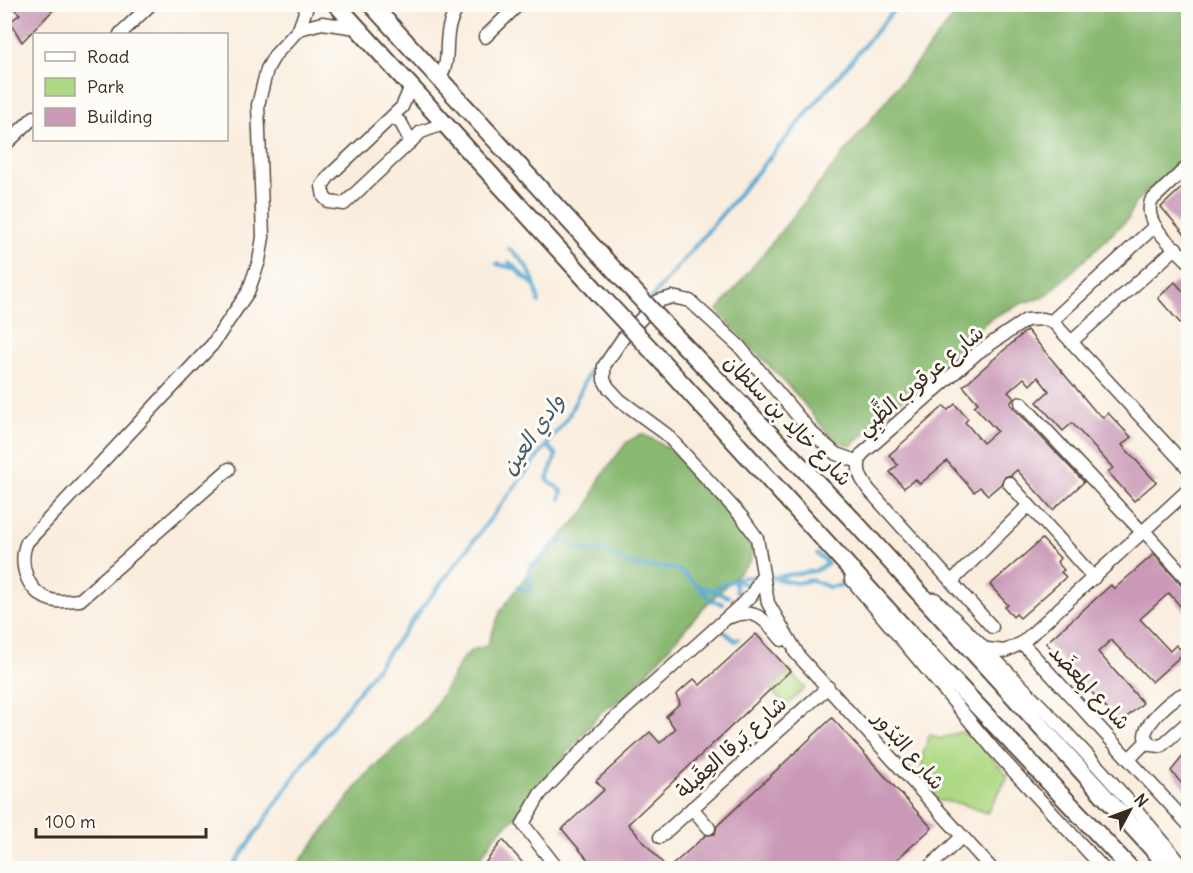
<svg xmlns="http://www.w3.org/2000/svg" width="1193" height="873" viewBox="0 0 1193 873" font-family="Delius,'Playpen Sans Arabic',sans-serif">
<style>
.green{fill:#aed984;stroke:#748251;stroke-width:1.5}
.forest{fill:#8ab972;stroke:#627248;stroke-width:1.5}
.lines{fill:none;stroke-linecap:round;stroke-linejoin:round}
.stream{stroke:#55a8d1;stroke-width:4}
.building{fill:#ca99b7}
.minor-casing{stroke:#58473b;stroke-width:15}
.major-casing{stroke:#58473b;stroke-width:20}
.minor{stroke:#fff;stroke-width:12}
.major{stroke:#fff;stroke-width:16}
.major-bridge-casing{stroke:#58473b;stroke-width:20;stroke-linecap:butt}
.major-bridge{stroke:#fff;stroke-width:16}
.labels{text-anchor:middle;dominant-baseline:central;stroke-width:6;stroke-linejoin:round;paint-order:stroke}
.street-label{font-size:21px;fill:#3b2a1e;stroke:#fdfcf7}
.water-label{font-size:22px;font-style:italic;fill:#455c66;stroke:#fdfcf7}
</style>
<rect width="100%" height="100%" fill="#fdfcf7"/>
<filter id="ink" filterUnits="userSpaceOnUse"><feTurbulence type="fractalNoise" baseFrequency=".0167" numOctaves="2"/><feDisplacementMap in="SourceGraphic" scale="12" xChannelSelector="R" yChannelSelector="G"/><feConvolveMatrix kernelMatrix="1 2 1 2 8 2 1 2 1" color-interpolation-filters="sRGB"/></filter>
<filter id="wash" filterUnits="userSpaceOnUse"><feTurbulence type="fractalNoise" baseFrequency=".008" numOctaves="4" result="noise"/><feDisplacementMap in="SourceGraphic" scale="24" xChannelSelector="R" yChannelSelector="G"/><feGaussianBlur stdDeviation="1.35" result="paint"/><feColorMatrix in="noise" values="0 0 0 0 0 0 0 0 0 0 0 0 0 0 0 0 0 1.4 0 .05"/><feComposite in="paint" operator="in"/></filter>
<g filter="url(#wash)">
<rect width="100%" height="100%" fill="#f9edde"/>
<g class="green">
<polygon points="790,671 805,688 786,706 770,689"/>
<polygon points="960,732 975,739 1008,776 987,813 962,804 936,800 921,783 923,754 930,734 939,739"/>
</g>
<g class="forest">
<polygon points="963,5 1188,5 1188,155 1135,203 1128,219 1045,297 1025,302 991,318 851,446 833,440 796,394 717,311"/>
<path d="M641,434C687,451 726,509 753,549L750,562L704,607L626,697L602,711L516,816L494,837L474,868H295L370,770L428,718L463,658L472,650L487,646L500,612L527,575L530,565L544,555L586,510L600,478L627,442Z"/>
</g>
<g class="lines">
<g class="stream">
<path d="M509,249C529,263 535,280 539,303"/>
<polyline points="509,262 519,271"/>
<polyline points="497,264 514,268 534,285"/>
<polyline points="649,301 899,4"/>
<polyline points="547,445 556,455 547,480 562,491 560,499"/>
<polyline points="767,577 796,583 812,580 829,587 845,585"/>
<polyline points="774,577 815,571 828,563 817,554"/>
<polyline points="734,580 750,586"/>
<polyline points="734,580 737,592"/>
<polyline points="698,586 711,600 723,604"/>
<polyline points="518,587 530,592 530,583 527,575 553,545 568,541 580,550 605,552 632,565 677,569 698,586 710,590 739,578 760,576"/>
<polyline points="710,590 729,597"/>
<polyline points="719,630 721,629 735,641 738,639"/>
<polyline points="232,868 301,767 568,417 593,364 614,341"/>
</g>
</g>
<g id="blocks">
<g class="building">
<polygon points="21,4 59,4 22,42 10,22 20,14 15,10"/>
<polygon points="1188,182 1188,238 1161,207"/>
<polygon points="1175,282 1188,297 1188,332 1158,298"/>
<polygon points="1027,330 1095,411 1103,417 1108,413 1131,437 1122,445 1156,482 1134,501 1108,472 1113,468 1072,423 1063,431 1037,402 1049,391 1038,377 1030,385 1024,378 1008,392 1014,398 1010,404 1084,482 1053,510 1017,470 1011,475 1004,477 1001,484 988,495 980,487 974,492 947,461 920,484 915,479 904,488 890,472 898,465 889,455 944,406 948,410 955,404 968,419 965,422 983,443 997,431 974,406 978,403 963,386"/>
<polygon points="1042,539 1060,558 1057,562 1064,570 1061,572 1066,577 1020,618 1016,614 1013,617 1005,607 1008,605 990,585"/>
<polygon points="1154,554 1182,586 1188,588 1188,615 1169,593 1140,619 1170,651 1176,645 1184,653 1152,682 1111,640 1098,652 1143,703 1120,723 1046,643 1111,585 1114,589"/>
<polygon points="756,634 790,671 628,824 667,868 595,868 562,829 604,790 596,781 650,732 660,743 675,729 666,716 680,703 676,695 694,679 700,685"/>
<polygon points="832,718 932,828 887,868 669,868 706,835 715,834 717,826"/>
<polygon points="1188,750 1188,791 1171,771"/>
<polygon points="503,840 527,868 481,868"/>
</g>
</g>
</g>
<g filter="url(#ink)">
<use href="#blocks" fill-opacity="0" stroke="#58473b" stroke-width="1.5"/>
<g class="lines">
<g class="minor-casing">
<g id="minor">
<polyline points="299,29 322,23 357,28"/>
<polyline points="120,34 151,4"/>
<polyline points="485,37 519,4"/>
<path d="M439,78C455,59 437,32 461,4"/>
<polyline points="411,86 402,107 329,176 322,186 324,197 329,202 344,204 421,132 446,123"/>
<polyline points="392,117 401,123 411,142"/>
<polyline points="4,146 34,117"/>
<path d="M1188,166L1151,201C1143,225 1173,245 1188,261"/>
<polyline points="1155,226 1052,321 1188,468"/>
<polyline points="1071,342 1176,248"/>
<polyline points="1021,403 1142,532"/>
<path d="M229,469L80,600C72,600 63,602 56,601C28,597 17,564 27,542L212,345L248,292L259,261L263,237L258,105L267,69L275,55L299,29L308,4"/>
<polyline points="1009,483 1094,578"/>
<polyline points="1144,531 1188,580"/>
<polyline points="851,579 994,750 1103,868"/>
<polyline points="952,581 1028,506"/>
<path d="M935,599C1021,685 1109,772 1184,868"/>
<path d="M730,617C756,606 767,622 782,640"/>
<path d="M992,627L869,490C860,478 856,470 861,455L977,353L1026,320L1043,319L1052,321"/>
<polyline points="1022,643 1188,824"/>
<polyline points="987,649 1005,651 1022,643 1188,490"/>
<polyline points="795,652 991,868"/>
<polyline points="799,656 768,603 757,538 742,517 666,434 620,400 608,387 604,380 604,366 623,338 658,301 672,297 690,301 739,346 812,433 836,454 859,462"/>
<path d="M1188,693C1175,694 1144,723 1145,737L1151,745L1161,746L1188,722"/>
<polyline points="1130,758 1147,741"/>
<polyline points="692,808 709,828"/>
<polyline points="660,837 828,687"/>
<polyline points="557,868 523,824 540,794 604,728 751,596 761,578"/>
<polyline points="928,868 962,837"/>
</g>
</g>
<g class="major-casing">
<g id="major">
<polyline points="336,4 599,294"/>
<polyline points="371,4 619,275"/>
<polyline points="674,335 852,519 1170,868"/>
<polyline points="654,353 916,641 1130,868"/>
</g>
</g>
<use href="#minor" class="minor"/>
<use href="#major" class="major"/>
<g class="major-bridge-casing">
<g id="major-bridge">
<polyline points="619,275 674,335"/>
<polyline points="599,294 654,353"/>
</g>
</g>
<use href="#major-bridge" class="major-bridge"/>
</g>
</g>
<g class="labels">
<g class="street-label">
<text transform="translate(920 380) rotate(-40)">شارع عرقوب الظَّبِي</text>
<text transform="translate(788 420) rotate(46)">شارع خالِد بن سلطان</text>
<text transform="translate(1090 687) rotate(47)">شارع المِعضَد</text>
<text transform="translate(731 747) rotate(-42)">شارع بَرقا العِقَيلة</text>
<text transform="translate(909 750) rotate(49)">شارع البُدُور</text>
</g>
<g class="water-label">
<text transform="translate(532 434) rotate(-55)">وادي العين</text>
</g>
</g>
<rect width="1193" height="873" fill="none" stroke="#fdfcf7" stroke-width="24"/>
<rect x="33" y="33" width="195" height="108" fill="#fdfcf7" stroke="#afa8a0" stroke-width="1.5"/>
<rect x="45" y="52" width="30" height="9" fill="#ffffff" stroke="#afa8a0" stroke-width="1.5"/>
<text x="87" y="63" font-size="18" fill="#3b2a1e">Road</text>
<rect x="45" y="78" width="30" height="18" fill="#aed984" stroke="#afa8a0" stroke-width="1.5"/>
<text x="87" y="93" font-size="18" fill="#3b2a1e">Park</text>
<rect x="45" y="108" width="30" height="18" fill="#ca99b7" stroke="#afa8a0" stroke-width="1.5"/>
<text x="87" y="123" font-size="18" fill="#3b2a1e">Building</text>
<g transform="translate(1130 810) rotate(49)" stroke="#fdfcf7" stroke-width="4.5" paint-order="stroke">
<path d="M0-4.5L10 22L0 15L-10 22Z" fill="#3b2a1e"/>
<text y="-9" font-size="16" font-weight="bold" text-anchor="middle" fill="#3b2a1e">N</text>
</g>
<path d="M36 828v9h170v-9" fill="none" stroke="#3b2a1e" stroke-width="3"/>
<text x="45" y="828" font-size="18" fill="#3b2a1e" stroke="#fdfcf7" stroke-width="4.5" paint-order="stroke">100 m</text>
</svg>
